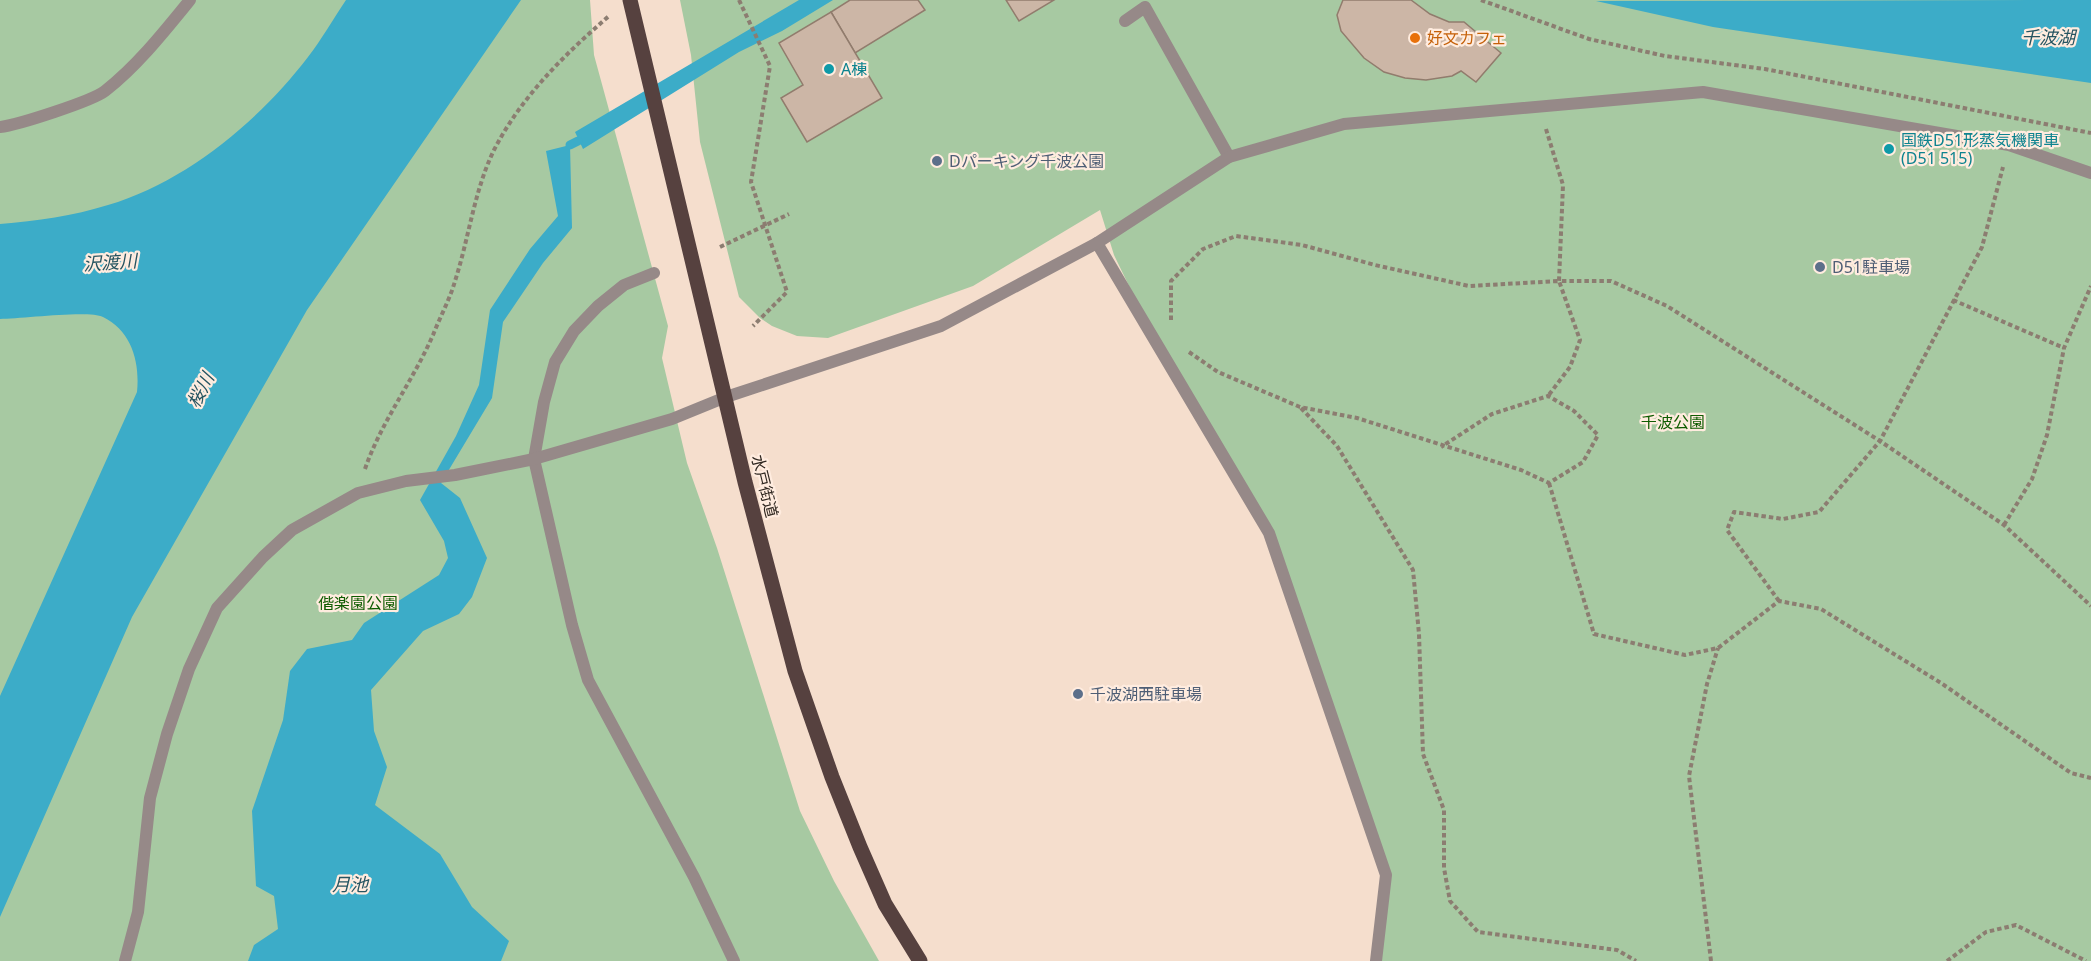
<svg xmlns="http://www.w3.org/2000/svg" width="2091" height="961" viewBox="0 0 2091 961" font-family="'Noto Sans','Noto Sans JP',sans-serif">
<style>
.green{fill:#a7c9a2}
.water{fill:#3cacc8}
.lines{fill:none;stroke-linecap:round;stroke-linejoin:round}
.stream{stroke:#3cacc8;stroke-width:9}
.building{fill:#ccb6a6;stroke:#917c6d;stroke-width:1.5}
.path{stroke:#8c7d71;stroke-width:4;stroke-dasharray:4.5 3;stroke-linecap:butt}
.service{stroke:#968988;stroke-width:12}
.minor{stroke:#968988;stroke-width:12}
.tertiary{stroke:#968988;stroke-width:12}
.primary{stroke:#56413f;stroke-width:15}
.food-dot{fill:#e8710a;stroke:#ffecdf;stroke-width:2}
.culture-dot{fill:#0f9aa8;stroke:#ffecdf;stroke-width:2}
.service-dot{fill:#5c6f8a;stroke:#ffecdf;stroke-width:2}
.labels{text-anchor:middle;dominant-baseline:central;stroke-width:4.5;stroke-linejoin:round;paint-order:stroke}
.food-label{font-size:16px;fill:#c56008;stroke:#ffecdf;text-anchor:start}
.culture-label{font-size:16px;fill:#0d838f;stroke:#ffecdf;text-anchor:start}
.service-label{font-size:16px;fill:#4e5e75;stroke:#ffecdf;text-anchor:start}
.park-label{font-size:16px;fill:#0f5c01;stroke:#ffecdf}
.street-label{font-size:16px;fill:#2f2720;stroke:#ffecdf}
.water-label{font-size:18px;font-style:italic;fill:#265461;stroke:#ffecdf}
</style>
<rect width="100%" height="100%" fill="#f5decd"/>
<g class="green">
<polygon points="0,0 590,0 594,55 668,326 662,358 687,463 717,548 800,811 834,881 879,961 0,961"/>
<polygon points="680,0 2091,0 2091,961 1376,961 1386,875 1269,533 1162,354 1114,255 1100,210 973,286 828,338 797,336 772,326 760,318 739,297 700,142 691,55"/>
</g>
<g class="water">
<path d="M346,0H521L307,310L132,617L0,917V696L137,392C140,363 132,331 103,317C88,310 21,319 0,319V224C37,221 73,216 108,205C186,182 259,121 308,57C322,39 333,19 346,0Z"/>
<polygon points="799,0 833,0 782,31 739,52 583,149 575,132"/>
<polygon points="2091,0 2091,83 1713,27 1596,1"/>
<polygon points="570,145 572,228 543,263 503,322 492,398 441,483 460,498 487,558 472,597 459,614 423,631 371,690 374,731 387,767 375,805 440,854 472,907 509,941 501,961 248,961 254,945 278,929 274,896 256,886 252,811 283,720 290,671 307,649 352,640 364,623 439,575 448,558 444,541 420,500 456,436 479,385 490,310 530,249 558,216 546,151"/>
</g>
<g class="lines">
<polyline class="stream" points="570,145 578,141"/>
</g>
<g class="building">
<polygon points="850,0 918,0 925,10 855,53 831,12"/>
<polygon points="1006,0 1054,0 1019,21"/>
<polygon points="1343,0 1411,0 1430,14 1449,22 1464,22 1501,53 1476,82 1461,71 1452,76 1426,80 1405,78 1384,72 1364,58 1341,31 1337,15"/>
<polygon points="831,12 882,98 807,142 781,98 803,85 779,43"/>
</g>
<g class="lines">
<g class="path">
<polyline points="739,0 770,66 751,182 787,292 753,326"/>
<polyline points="1481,0 1589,39 1665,56 1765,69 2091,133"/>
<polyline points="1546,129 1563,185 1559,281 1611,281 1667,306 1880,441 2004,525 2091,606"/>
<polyline points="720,247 789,214"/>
<polyline points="1953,300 2064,348"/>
<polyline points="1171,320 1171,281 1203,249 1236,236 1302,245 1375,265 1469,286 1559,281 1580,340 1570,367 1548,396"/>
<polyline points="1189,352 1218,372 1300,407 1357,418 1521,470 1549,483 1583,462 1598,435 1574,411 1548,396 1492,414 1441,447"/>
<polyline points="1301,408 1337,446 1413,570 1419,634 1423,754 1444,810 1444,868 1450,901 1478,932 1617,950 1636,961"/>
<path d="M365,469C381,422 413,381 433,335C440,317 450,299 455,281C469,238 474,191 494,150C521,97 565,54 609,16"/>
<polyline points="1549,483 1594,634 1685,655 1718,648 1779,601 1821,609 1941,683 2071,773 2091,778"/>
<polyline points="2004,525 2032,479 2047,435 2064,348 2091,286"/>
<polyline points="1779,601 1727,530 1734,512 1783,519 1819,512 1880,441 1982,247 2003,167"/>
<polyline points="1711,961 1689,776 1707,684 1718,648"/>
<polyline points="1947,961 1986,932 2016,925 2086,961"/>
</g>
<g class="service">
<polyline points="1125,21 1145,7 1229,157"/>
<path d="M0,127C18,125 92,101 105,91C137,66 164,32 190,0"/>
<polyline points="654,273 624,285 598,306 574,331 555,362 544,402 534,459 572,625 588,680 694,877 734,961"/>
<polyline points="125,961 138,912 150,798 167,734 189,669 217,608 263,557 292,530 358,493 406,481 455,475 534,459 672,419 726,397"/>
</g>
<polyline class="minor" points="1097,243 1269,533 1386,875 1376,961"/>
<polyline class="tertiary" points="726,397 941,326 1097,243 1229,157 1344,124 1703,92 2009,145 2091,173"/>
<polyline class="primary" points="630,0 745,482 795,671 832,777 860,847 885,904 920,961"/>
</g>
<circle class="food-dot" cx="1415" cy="38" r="6"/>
<g class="culture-dot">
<circle cx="829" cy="69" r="6"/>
<circle cx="1889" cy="149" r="6"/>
</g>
<g class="service-dot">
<circle cx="937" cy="161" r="6"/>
<circle cx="1820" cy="267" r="6"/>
<circle cx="1078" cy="694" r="6"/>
</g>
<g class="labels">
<g class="food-label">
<text x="1427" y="38">好文カフェ</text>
</g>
<g class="culture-label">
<text x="841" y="69">A棟</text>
<text x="1901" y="140">国鉄D51形蒸気機関車<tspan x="1901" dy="18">(D51 515)</tspan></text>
</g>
<g class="service-label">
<text x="949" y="161">Dパーキング千波公園</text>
<text x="1832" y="267">D51駐車場</text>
<text x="1090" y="694">千波湖西駐車場</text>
</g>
<g class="park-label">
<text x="1673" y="422">千波公園</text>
<text x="358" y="603">偕楽園公園</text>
</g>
<g class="street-label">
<text transform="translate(765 486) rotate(76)">水戸街道</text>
</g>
<g class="water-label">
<text x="2048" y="37">千波湖</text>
<text transform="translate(110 262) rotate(-4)">沢渡川</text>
<text transform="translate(200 390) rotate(-63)">桜川</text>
<text x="350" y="884">月池</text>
</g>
</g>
</svg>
